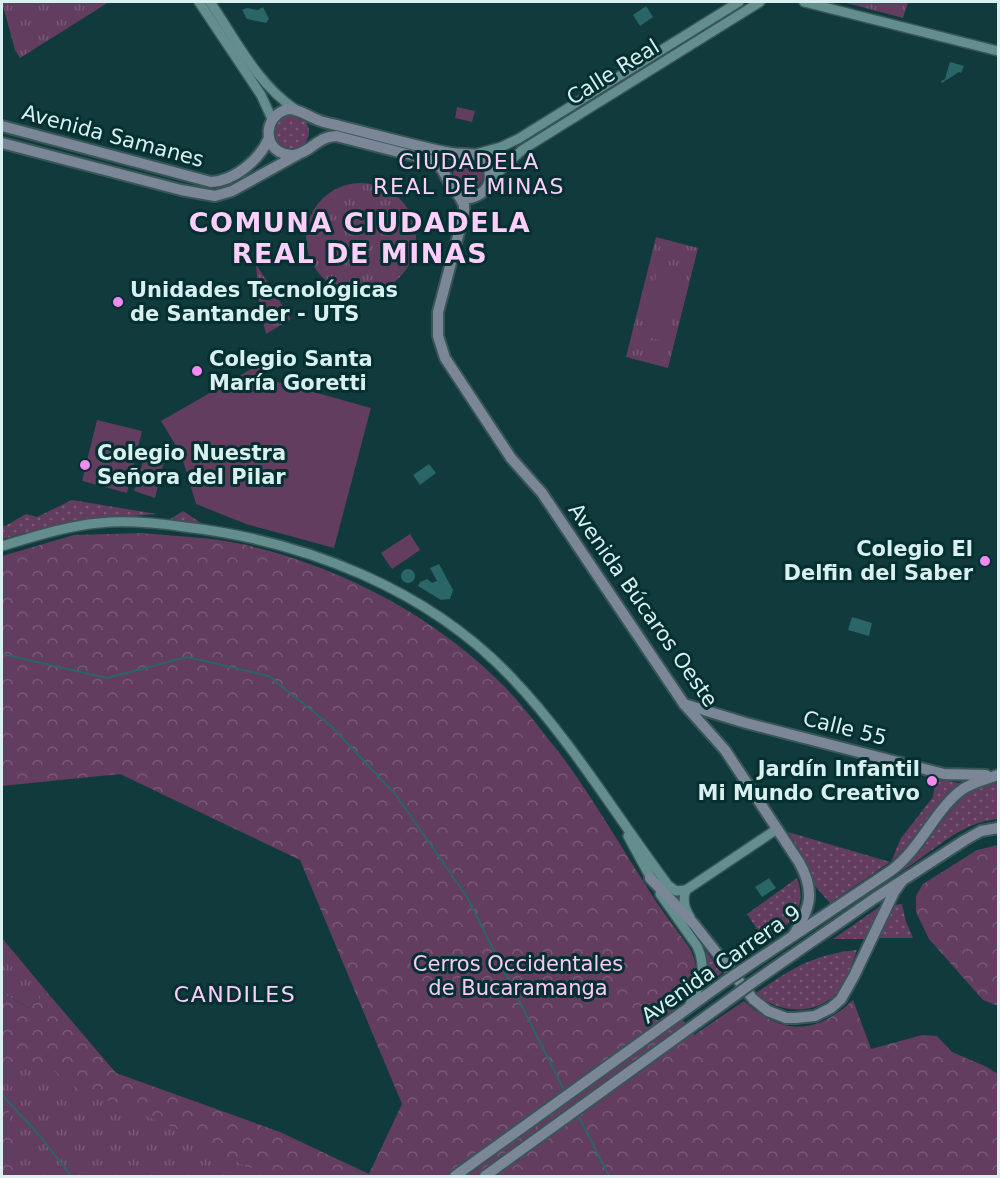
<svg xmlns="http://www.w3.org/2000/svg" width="1000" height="1178" viewBox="0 0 1000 1178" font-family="'DejaVu Sans',sans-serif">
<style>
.grass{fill:url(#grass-dots)}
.forest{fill:url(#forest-crowns)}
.park{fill:url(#park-tufts)}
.garden{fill:#623d60}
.water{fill:#2a6567}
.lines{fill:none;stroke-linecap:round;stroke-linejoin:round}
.stream{stroke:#2a6567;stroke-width:2}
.tertiary-casing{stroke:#395657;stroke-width:12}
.secondary-casing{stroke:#395657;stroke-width:14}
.tertiary{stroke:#648d8e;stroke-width:9}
.secondary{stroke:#7b8697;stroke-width:10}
.secondary-bridge-casing{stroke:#395657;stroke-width:14;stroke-linecap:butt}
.secondary-bridge{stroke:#7b8697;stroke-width:10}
.poi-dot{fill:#f489f0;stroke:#043031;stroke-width:2}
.labels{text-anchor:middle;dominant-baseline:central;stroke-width:6;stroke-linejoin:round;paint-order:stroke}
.street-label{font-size:21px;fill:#daf0f0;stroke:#043031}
.poi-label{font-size:21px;font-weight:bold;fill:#daf0f0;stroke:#043031;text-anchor:start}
.park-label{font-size:21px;fill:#facaf7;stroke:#043031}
.neighbourhood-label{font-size:22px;letter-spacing:1.5px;fill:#ffcefb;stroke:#043031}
.district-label{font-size:27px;font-weight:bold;letter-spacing:1.5px;fill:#ffcefb;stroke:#043031}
</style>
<defs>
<pattern id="grass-dots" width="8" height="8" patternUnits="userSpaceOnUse" patternTransform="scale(1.5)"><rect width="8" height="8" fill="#623d60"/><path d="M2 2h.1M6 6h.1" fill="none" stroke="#785977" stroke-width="1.8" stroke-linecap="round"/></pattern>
<pattern id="forest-crowns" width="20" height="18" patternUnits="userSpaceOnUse" patternTransform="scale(1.5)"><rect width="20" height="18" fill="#623d60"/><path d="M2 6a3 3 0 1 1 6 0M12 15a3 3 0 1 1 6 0" fill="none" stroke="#785977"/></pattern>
<pattern id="park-tufts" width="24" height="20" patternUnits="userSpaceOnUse" patternTransform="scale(1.5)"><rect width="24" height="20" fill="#623d60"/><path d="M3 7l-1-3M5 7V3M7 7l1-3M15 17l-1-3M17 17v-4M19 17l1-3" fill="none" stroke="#785977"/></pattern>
</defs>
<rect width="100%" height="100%" fill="#103a3b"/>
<g class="grass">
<circle cx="292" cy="132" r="17"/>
<circle cx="468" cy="175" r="15"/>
<polygon points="72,500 157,514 75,521 2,539 2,525 5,526 26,514 37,517"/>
<polygon points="183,511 204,525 167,521"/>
<path d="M936,779L959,783C934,807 917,838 891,862L901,838L933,797Z"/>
<path d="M998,781V819C958,822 928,857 894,876C901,870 909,864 915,857C939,829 958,786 998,781Z"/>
<polygon points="788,832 890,862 830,903 815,886 805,861"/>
<path d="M797,878C809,910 789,925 765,941L747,914Z"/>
<polygon points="902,904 906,922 913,938 879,938 893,905"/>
<polygon points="882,905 866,939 833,939"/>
<polygon points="684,921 722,973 707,984 706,957"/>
<path d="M857,950C852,964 847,982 837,993C815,1016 778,1014 756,993C791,969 814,954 857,950Z"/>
</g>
<g class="forest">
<path d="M142,533C173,536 206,537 237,543C336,564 435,615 506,688C524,707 541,730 558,751C590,793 616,839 645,884C658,906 674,926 689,947C703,973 696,990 672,1005L694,1035L744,1001C783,1036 815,1035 853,1000L871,1049L922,1035L937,1036L952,1052L987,1067L998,1074V1176H2V993L29,1008L47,992L116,1073L280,1132L369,1174L402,1104L300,860L120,774L2,786V556L74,535Z"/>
<polygon points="998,845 998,1006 983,1000 929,939 916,912 916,896 923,884 977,850"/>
</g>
<g class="park">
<polygon points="2,2 109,2 20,58 15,50"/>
<polygon points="843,2 908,2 903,18"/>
<circle cx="361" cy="238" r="55"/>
<polygon points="656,237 698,248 668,368 626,357"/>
<polygon points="256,264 291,319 266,334 259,305"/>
<polygon points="2,938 47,992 29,1008 2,993"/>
<polygon points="45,1064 83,1093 123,1106 184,1132 246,1167 306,1176 19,1176 7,1101 2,1095 2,1089 19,1066"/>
</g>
<g class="garden">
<polygon points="457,107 475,111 472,122 455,118"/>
<polygon points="659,264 685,271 667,342 641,335"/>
<polygon points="258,365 267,379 371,408 334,548 246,524 196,504 181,454 161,421"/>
<polygon points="97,420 142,431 127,493 82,481"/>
<polygon points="145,455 164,462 155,498 134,491"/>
<polygon points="410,534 420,550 392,569 381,553"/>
</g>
<g class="water">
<polygon points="646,6 653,17 640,26 633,15"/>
<polygon points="247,8 258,10 263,7 269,19 266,23 247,19 242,10"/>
<polygon points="950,62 964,66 961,73 959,72 942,83 941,81 945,79"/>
<polygon points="429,464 436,473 420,485 413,475"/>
<polygon points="439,564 453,590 450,599 441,600 418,586 420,582 427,579 432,583 437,581 430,568"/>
<circle cx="408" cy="576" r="7"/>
<polygon points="852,617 872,623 869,636 848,630"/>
<polygon points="769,878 776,888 762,897 755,887"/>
</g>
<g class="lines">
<g class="stream">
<polyline points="2,654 107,678 187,657 269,676 331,726 396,795 467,897 565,1092"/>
<polyline points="2,1095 40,1136 71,1176"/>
<polyline points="578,1115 609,1176"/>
</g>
<g class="tertiary-casing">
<g id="tertiary">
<polyline points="199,2 261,95 272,119"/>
<path d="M210,2C235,38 257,84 295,109"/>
<polyline points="804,2 998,51"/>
<polyline points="475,154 501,147 518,139 739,2"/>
<polyline points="490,180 522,150 760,2"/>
<path d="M2,546C33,537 66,526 99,523C127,520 157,523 185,527C305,541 428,589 512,678C572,741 616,816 668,885L676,891L686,890"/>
<polyline points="628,836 653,882"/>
<path d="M660,894L697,946C708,969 700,987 688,1008"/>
<path d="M690,917C684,908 682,900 686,890L777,829"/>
</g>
</g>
<g class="secondary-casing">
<g id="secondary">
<path d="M288,109C300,109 307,116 318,120C325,123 333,124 340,126C377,135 414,146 451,153C460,155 470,152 478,156C493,164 494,185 480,194C455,209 450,180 441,168C438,164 434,162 430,160L336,136C318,136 309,154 293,155C264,156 259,117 288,109Z"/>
<path d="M2,126L211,182C235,181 260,159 269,138"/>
<polyline points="2,143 181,190 215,196 232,191 297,155"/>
<path d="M458,194L464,205V213L438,312V336L445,358L511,458L542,493L684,704L725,750L799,862C816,892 810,909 793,936"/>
<polyline points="684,704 746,723 944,774 986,775"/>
<polyline points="650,878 694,924 753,999 768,1011 786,1018 795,1018 815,1016 831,1008 841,999 854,976 894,892 902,881"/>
<path d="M742,970L892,870C921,848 936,808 963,789C974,782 987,779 998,775"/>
<polyline points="752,983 875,898 965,840 981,831 998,828"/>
<polyline points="455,1176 727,980"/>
<polyline points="485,1176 737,994"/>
</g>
</g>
<use href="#tertiary" class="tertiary"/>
<use href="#secondary" class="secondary"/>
<g class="secondary-bridge-casing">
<g id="secondary-bridge">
<polyline points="727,980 742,970"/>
<polyline points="737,994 752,983"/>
</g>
</g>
<use href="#secondary-bridge" class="secondary-bridge"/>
</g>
<g class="poi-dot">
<circle cx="118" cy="302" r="6"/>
<circle cx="197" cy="371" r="6"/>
<circle cx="85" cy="465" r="6"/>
<circle cx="985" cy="561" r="6"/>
<circle cx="932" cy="781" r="6"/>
</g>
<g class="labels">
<g class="street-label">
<text transform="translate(613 72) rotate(-32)">Calle Real</text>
<text transform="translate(113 136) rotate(15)">Avenida Samanes</text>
<text transform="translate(643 605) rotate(55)">Avenida Búcaros Oeste</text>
<text transform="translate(845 728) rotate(14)">Calle 55</text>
<text transform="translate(721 964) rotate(-35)">Avenida Carrera 9</text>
</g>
<g class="poi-label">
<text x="130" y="290">Unidades Tecnológicas<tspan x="130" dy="24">de Santander - UTS</tspan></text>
<text x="209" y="359">Colegio Santa<tspan x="209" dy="24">María Goretti</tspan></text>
<text x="97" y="453">Colegio Nuestra<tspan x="97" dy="24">Señora del Pilar</tspan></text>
<text x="973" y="549" text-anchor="end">Colegio El<tspan x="973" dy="24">Delfin del Saber</tspan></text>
<text x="920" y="769" text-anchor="end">Jardín Infantil<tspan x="920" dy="24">Mi Mundo Creativo</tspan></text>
</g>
<g class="park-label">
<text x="518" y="964">Cerros Occidentales<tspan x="518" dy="24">de Bucaramanga</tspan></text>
</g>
<g class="neighbourhood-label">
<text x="469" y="161">CIUDADELA<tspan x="469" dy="25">REAL DE MINAS</tspan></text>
<text x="235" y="994">CANDILES</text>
</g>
<g class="district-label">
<text x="360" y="222">COMUNA CIUDADELA<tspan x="360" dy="31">REAL DE MINAS</tspan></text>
</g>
</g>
<rect width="1000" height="1178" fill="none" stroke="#daf0f0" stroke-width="6"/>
</svg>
